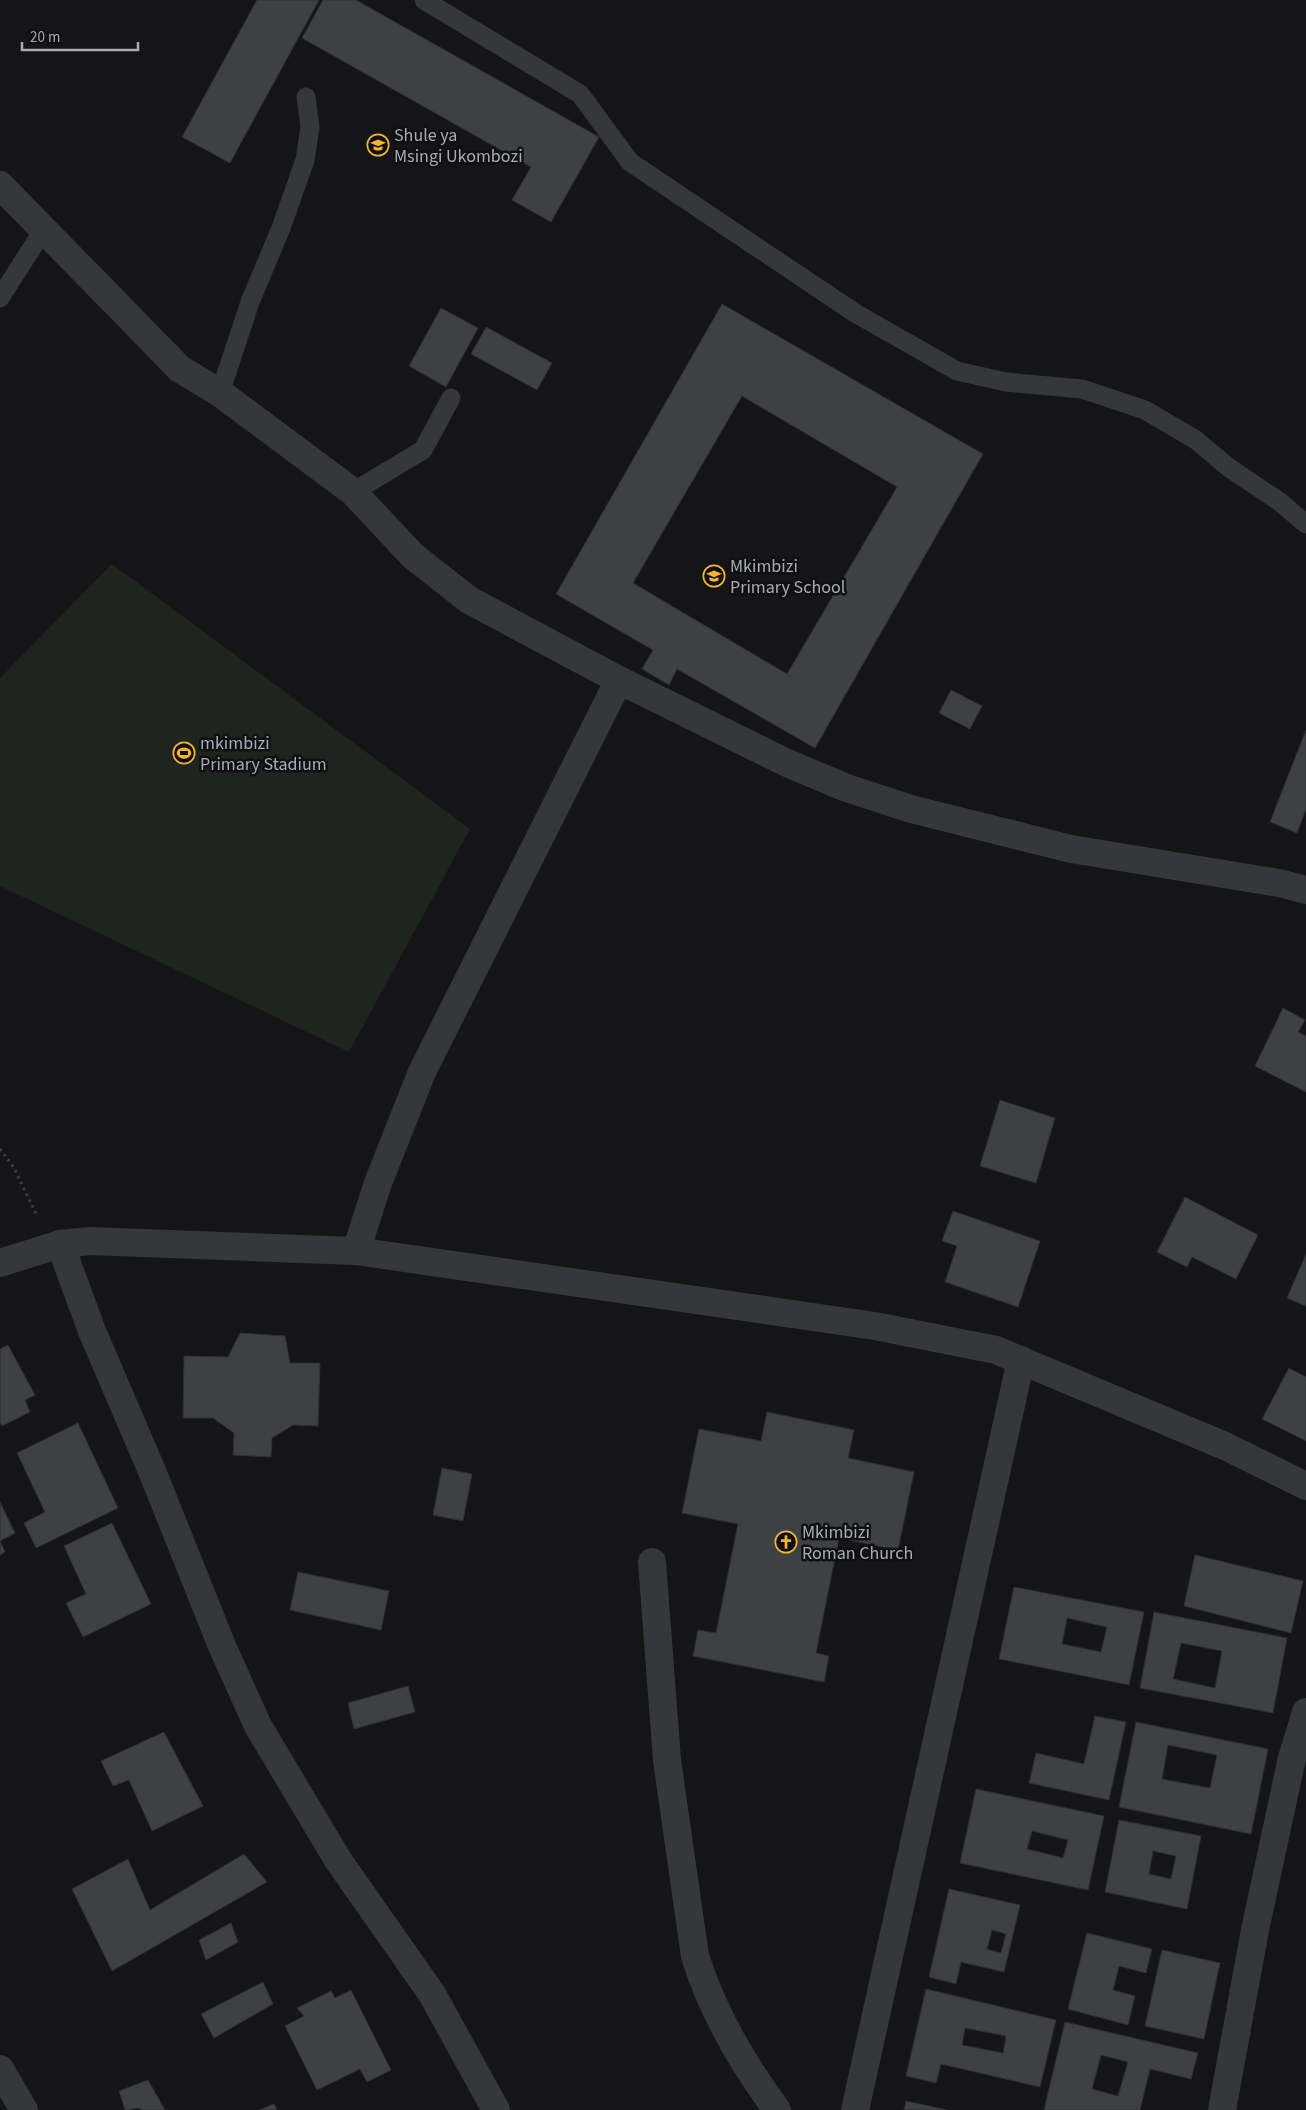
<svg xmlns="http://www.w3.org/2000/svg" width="1306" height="2110" viewBox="0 0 1306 2110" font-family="'Source Sans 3',sans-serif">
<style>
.green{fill:#1d251e}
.building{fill:#3f4044;stroke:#2f2f33;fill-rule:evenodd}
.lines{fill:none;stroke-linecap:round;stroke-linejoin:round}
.path{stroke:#3c3e43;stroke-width:3;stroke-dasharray:2.5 4;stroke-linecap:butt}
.service{stroke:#36373c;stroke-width:19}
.minor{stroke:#36373c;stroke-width:28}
.labels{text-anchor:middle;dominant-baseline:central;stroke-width:5;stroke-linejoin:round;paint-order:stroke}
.poi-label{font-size:18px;fill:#a7acb7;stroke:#101012;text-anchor:start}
</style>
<rect width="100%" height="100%" fill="#151517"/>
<polygon class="green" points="112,564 470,829 349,1052 0,886 0,678"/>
<g class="building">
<polygon points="257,0 319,0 230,163 182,137"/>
<polygon points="323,0 356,0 599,137 551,222 512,200 531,167 302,38"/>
<path d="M722,304L983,454L815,748L677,669L669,685L642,669L653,650L556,594ZM742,396L897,487L787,674L633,583Z"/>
<polygon points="441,308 478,328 446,387 409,366"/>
<polygon points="486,327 552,363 537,390 471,354"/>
<polygon points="951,690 982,706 970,729 939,713"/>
<polygon points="1306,730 1306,809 1297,833 1270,822"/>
<polygon points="1283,1008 1305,1020 1298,1032 1306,1036 1306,1092 1255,1066"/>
<polygon points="1000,1100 1055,1118 1036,1183 980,1166"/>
<polygon points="1185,1197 1258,1235 1236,1279 1192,1257 1187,1267 1157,1252"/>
<polygon points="953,1211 1040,1241 1018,1307 945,1282 957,1246 942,1241"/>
<polygon points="1306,1254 1306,1306 1287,1298"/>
<polygon points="240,1333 285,1336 290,1363 320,1363 318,1426 293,1425 272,1438 271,1457 233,1455 234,1433 213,1418 183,1418 184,1356 228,1357"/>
<polygon points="8,1345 35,1395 25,1400 30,1412 2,1426 0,1423 0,1349"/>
<polygon points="1289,1368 1306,1377 1306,1441 1262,1419"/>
<polygon points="767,1412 854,1430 848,1458 914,1472 898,1550 839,1538 816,1653 829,1656 824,1682 693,1656 698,1630 716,1633 738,1524 682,1513 699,1429 761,1441"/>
<polygon points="78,1423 118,1508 36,1548 24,1523 45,1512 17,1453"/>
<polygon points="442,1468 472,1474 463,1521 433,1515"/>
<polygon points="0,1502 15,1533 0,1541"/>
<polygon points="112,1523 151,1604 83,1637 66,1603 86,1594 64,1546"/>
<polygon points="0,1541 5,1552 0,1555"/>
<polygon points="1195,1555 1303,1581 1291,1633 1184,1606"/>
<polygon points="298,1572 389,1591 381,1630 290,1610"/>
<path d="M1014,1587L1144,1612L1129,1685L999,1659ZM1067,1618L1107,1627L1101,1652L1062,1644Z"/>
<path d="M1154,1612L1287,1638L1273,1713L1140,1688ZM1181,1643L1222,1651L1215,1688L1173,1679Z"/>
<polygon points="408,1686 415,1712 354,1729 348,1703"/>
<polygon points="1095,1716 1126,1722 1109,1800 1029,1783 1036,1753 1084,1764"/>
<path d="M1136,1722L1268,1749L1251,1834L1119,1807ZM1168,1745L1217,1755L1210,1788L1162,1779Z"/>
<polygon points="164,1732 203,1806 152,1831 129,1780 113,1786 101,1761"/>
<path d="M976,1789L1104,1816L1088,1890L960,1863ZM1032,1831L1068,1840L1063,1858L1027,1849Z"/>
<path d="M1119,1820L1201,1836L1187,1909L1105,1892ZM1153,1851L1176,1856L1171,1879L1149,1874Z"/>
<polygon points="244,1854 267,1882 112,1971 72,1889 128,1859 150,1910"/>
<path d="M949,1889L1020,1905L1004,1972L961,1962L956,1984L929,1977ZM992,1930L1006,1934L1001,1953L987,1949Z"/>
<polygon points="231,1923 238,1942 206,1960 199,1940"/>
<polygon points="1087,1933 1152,1949 1146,1973 1119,1966 1113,1990 1135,1996 1128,2025 1068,2009"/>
<polygon points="1162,1950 1220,1963 1204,2039 1145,2026"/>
<polygon points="263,1982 273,2004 214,2038 201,2014"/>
<path d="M926,1989L1056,2020L1040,2087L941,2064L936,2083L906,2076ZM965,2028L1006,2036L1003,2053L962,2045Z"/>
<polygon points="351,1990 391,2070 367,2082 360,2069 317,2090 285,2026 304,2016 297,2008 331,1991 335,1998"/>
<path d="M1065,2022L1198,2053L1191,2079L1150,2069L1140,2110H1044ZM1101,2055L1128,2062L1118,2096L1092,2089Z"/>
<polygon points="148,2080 165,2110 141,2110 140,2108 125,2110 119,2091"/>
<polygon points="906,2101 947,2110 904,2110"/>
<polygon points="274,2104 277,2110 259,2110"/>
</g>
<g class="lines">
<polyline class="path" points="0,1149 14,1168 37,1216"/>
<g class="service">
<polyline points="424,0 580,94 630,162 855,313 957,371 1006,382 1082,389 1145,410 1196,440 1228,467 1280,502 1306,524"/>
<polyline points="0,298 44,229"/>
<polyline points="220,393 250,302 281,228 305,160 310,127 306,97"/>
<polyline points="353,492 423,450 451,398"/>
</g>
<g class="minor">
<polyline points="0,185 180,369 220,393 353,492 413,556 469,600 619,680 785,762 844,787 911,809 1071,849 1279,883 1306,890"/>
<polyline points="60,1244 92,1331 152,1471 222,1646 258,1726 338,1860 432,1994 496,2110"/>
<polyline points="356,1251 378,1183 422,1072 619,680"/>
<polyline points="0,1263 60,1244 90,1241 356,1251 875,1326 996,1350 1225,1446 1306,1486"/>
<path d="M652,1562L667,1760L695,1956C712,2011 743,2064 777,2110"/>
<polyline points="0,2069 24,2110"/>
<polyline points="855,2110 1021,1360"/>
<polyline points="1222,2110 1255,1930 1292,1758 1306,1712"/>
</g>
</g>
<defs>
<g id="school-ring" transform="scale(1.125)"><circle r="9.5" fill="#101012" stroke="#f5b530" stroke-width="1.5"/><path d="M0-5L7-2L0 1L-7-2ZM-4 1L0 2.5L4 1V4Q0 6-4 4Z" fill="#f5b530"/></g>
<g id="stadium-ring" transform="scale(1.125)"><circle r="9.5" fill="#101012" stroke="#f5b530" stroke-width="1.5"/><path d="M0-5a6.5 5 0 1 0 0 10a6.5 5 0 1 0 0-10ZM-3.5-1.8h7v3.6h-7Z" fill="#f5b530"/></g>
<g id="church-ring" transform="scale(1.125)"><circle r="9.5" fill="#101012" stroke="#f5b530" stroke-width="1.5"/><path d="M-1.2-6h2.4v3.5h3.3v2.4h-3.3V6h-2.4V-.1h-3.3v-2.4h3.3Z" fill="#f5b530"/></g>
</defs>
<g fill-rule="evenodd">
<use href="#school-ring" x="378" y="145"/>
<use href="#school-ring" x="714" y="576"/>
<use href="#stadium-ring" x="184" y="753"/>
<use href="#church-ring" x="786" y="1542"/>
</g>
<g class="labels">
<g class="poi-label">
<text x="394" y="135">Shule ya<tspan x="394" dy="21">Msingi Ukombozi</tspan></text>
<text x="730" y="566">Mkimbizi<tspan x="730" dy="21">Primary School</tspan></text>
<text x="200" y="743">mkimbizi<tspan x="200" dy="21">Primary Stadium</tspan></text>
<text x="802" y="1532">Mkimbizi<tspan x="802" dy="21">Roman Church</tspan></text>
</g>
</g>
<path d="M22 42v8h116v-8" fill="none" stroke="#a7acb7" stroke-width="2.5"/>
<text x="30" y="42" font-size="15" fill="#a7acb7" stroke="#101012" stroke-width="4" paint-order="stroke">20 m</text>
</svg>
